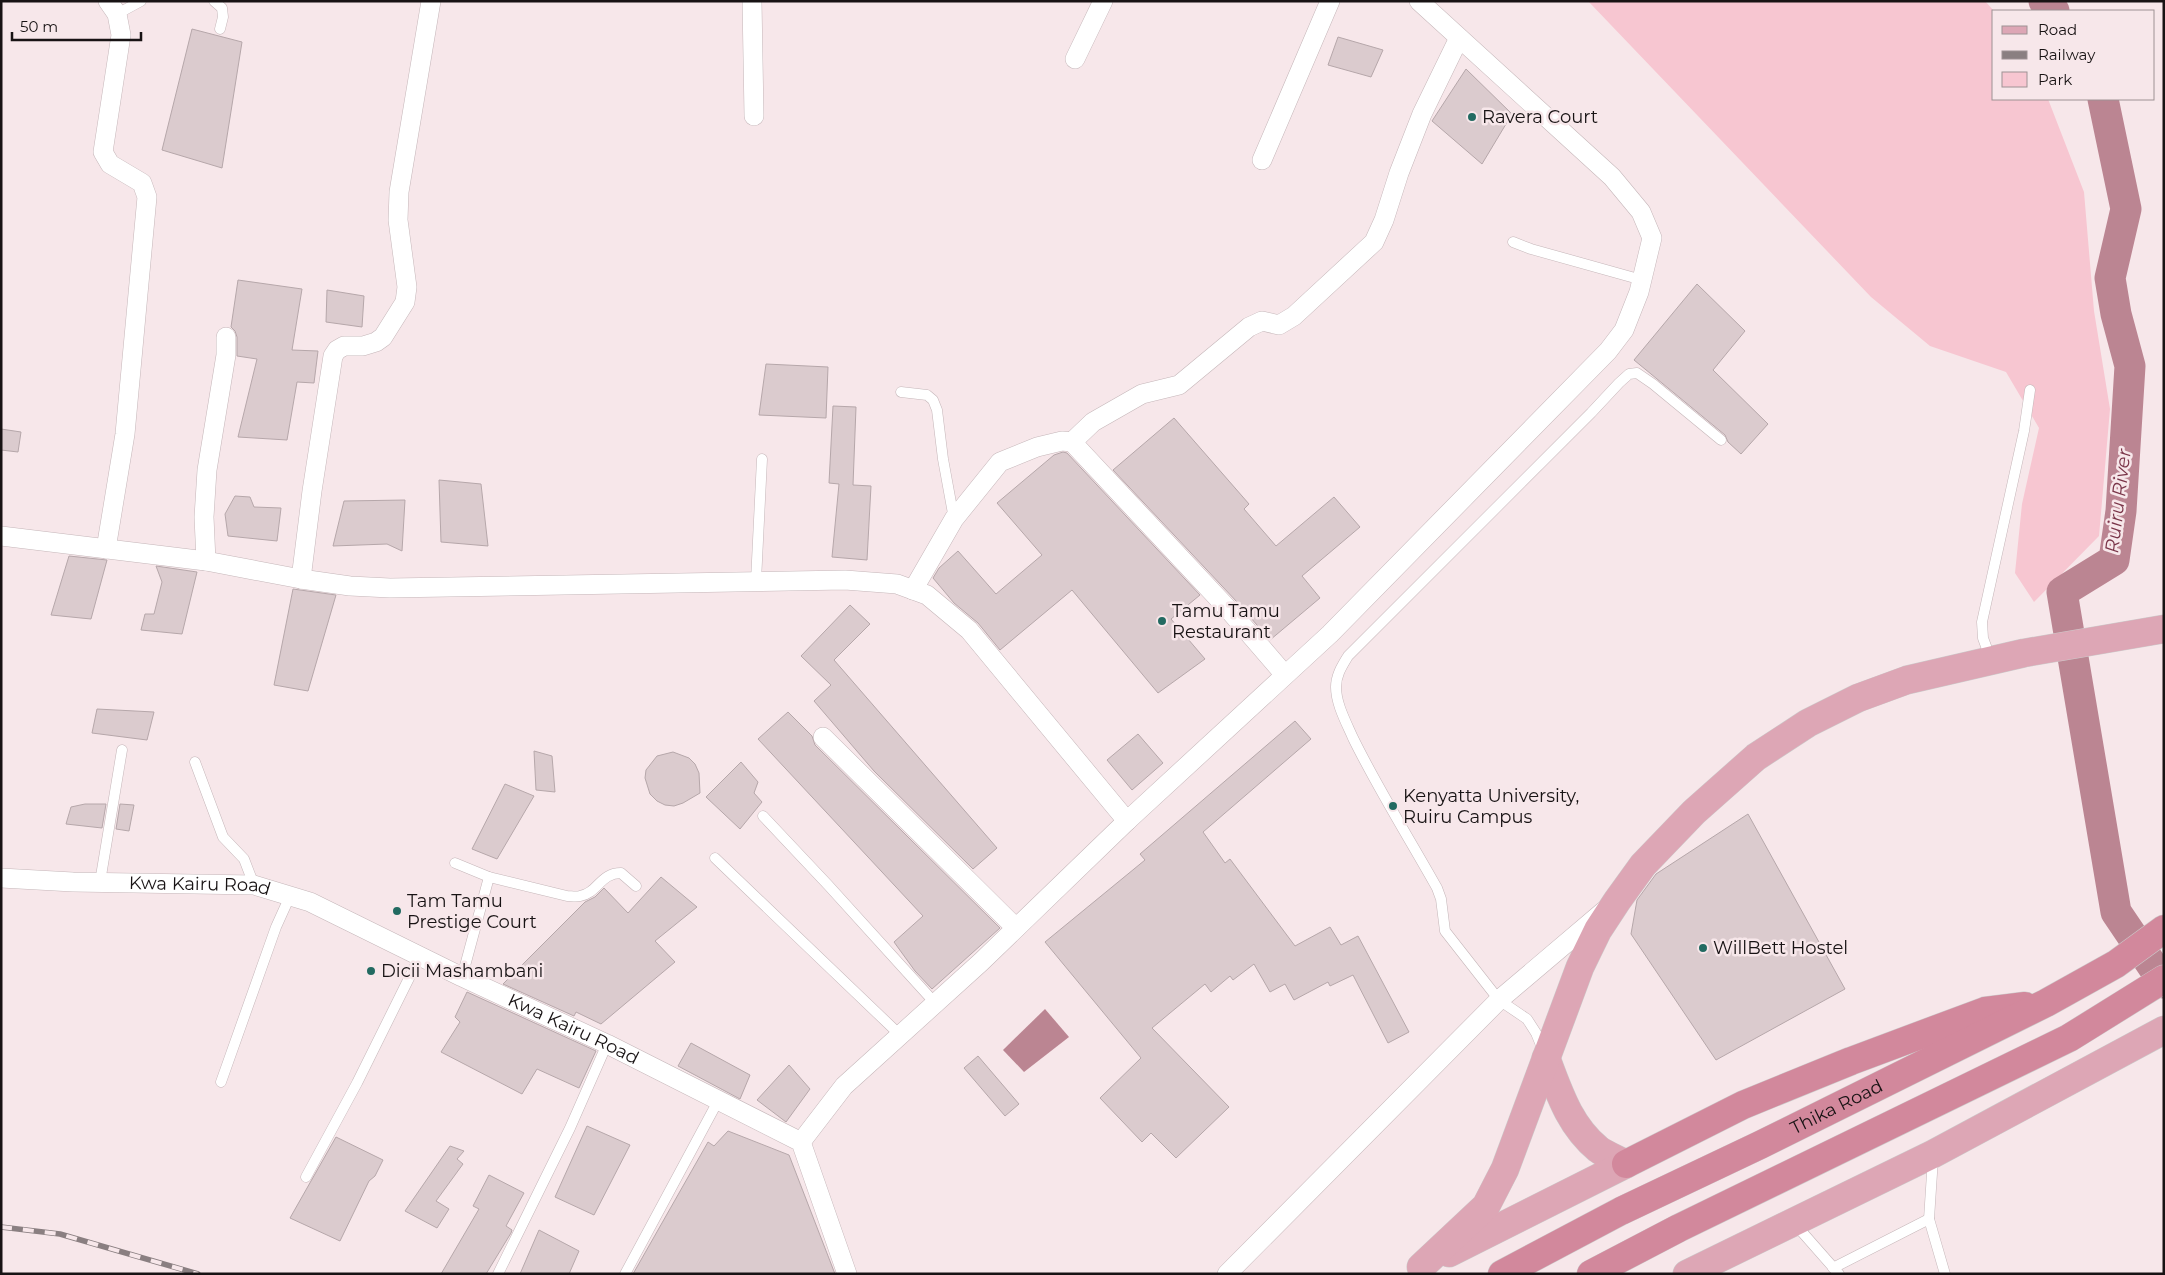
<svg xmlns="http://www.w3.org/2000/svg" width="2165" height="1275" viewBox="0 0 2165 1275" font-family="Montserrat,sans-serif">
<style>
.green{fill:#f7c6d1}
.water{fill:#bb8592}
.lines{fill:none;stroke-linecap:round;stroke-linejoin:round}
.river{stroke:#bb8592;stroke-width:31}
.building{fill:#dbcbce;stroke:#b6a7aa}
.service-casing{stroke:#c5b6b9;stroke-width:11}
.minor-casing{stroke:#c5b6b9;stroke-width:20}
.primary-casing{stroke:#cccbcb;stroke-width:29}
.trunk-casing{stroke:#cccbcb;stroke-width:29}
.service{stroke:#fff;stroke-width:10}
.minor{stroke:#fff;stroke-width:19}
.primary{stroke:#dda6b5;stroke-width:28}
.trunk{stroke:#d2889c;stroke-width:28}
.rail-casing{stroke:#8a7f81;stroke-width:5.5}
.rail{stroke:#f7e7ea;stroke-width:4;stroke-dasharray:11;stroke-linecap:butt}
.poi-dot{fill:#226a61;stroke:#f7e7ea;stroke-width:2}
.labels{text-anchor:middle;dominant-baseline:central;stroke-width:5;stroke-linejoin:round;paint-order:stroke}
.poi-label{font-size:18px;fill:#181314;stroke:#f7e7ea;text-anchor:start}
.street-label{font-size:18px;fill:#181314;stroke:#f7e7ea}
.water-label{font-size:19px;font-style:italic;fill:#7a3549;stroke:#f7e7ea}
</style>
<rect width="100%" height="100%" fill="#f7e7ea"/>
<polygon class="green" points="1588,1 1985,1 1994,11 1994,99 2048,99 2084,192 2094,311 2110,409 2099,536 2034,602 2015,573 2022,504 2039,428 2006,372 1930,346 1871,297"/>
<polygon class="water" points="1045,1009 1069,1037 1024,1072 1003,1050"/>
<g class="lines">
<g class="river">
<polyline points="2044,1 2054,11"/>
<polyline points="2103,99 2126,209 2110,278 2116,314 2130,366 2121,511 2114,560 2062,592 2116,912 2164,983"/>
</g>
</g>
<g class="building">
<polygon points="192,29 242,42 222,168 162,150"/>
<polygon points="1338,37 1383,50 1371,77 1328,65"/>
<polygon points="1466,69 1512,114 1482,164 1432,121"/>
<polygon points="238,280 302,289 292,350 318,351 314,383 297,382 287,440 238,437 257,359 237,356 237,337 235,331 231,327"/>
<polygon points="1697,284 1745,331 1713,370 1768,424 1741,454 1728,442 1725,435 1634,360"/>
<polygon points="327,290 364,296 362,327 326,322"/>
<polygon points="766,364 828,367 826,418 759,415"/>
<polygon points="833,406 856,407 853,485 871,486 867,560 832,557 839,484 829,483"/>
<polygon points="1174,418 1249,504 1244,509 1276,546 1334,497 1360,527 1302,576 1320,598 1270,640 1237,602 1113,470"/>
<polygon points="1,429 21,432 18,452 1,450"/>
<polygon points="1063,452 1067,453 1200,595 1171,619 1205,659 1158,693 1072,590 1000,650 978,623 954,603 933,578 939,568 958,551 996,594 1042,555 997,503 1054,455"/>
<polygon points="439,480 481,484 488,546 441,542"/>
<polygon points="235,496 250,497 254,507 281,508 277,541 228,536 225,514"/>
<polygon points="405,500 402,551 387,544 333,546 344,501"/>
<polygon points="69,556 107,560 91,619 51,615"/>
<polygon points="156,566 197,572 182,634 141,630 145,614 154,614 162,582"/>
<polygon points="293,589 336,595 308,691 274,685"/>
<polygon points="850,605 870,624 834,660 997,848 973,869 874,771 814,701 831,685 801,656"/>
<polygon points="97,709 154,712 147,740 92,733"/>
<polygon points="788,712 812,736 815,745 1000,928 932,989 915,971 894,942 923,916 758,739"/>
<polygon points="1295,721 1311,739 1203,832 1225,863 1230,859 1295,946 1330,927 1341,945 1358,936 1409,1032 1388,1043 1353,975 1330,986 1328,982 1294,1000 1285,984 1270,992 1254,964 1233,980 1230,976 1211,992 1205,984 1152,1028 1229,1107 1176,1158 1151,1133 1142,1142 1100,1098 1141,1058 1045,942 1145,860 1140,854"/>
<polygon points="1138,734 1163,763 1132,790 1107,760"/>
<polygon points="534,751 552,756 555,792 536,790"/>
<polygon points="673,752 689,758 695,764 699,773 700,793 683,803 674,806 665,805 657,801 650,794 645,778 646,770 657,756"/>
<polygon points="741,762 758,782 754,793 762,802 740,829 706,797"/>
<polygon points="505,784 534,796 497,859 472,849"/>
<polygon points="85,804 106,804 102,828 66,824 71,807"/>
<polygon points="120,804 134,805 129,831 116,829"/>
<polygon points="1748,814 1845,989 1716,1060 1631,934 1637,900 1656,874"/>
<polygon points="661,877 697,907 655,941 675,962 601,1024 576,1012 574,1016 503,984 585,902 595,897 604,888 628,913"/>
<polygon points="467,992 596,1051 579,1088 537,1069 522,1094 441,1052 460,1022 455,1017"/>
<polygon points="691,1043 750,1075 740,1099 678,1066"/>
<polygon points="978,1056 1019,1104 1005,1116 964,1068"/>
<polygon points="789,1065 810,1089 786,1122 757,1100"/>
<polygon points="587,1126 630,1145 594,1215 555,1197"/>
<polygon points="728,1131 789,1155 835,1274 633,1274 708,1142 714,1146"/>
<polygon points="336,1137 383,1160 375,1176 369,1181 340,1241 290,1218"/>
<polygon points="450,1146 464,1151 457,1159 463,1164 436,1201 449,1209 437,1228 405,1211"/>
<polygon points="489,1175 524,1193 506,1226 512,1230 511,1233 486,1274 441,1274 479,1209 473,1206"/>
<polygon points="539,1230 579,1251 569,1274 520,1274"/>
</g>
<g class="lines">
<g class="service-casing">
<g id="service">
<polyline points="214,1 222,8 223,17 220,29"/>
<polyline points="117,14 141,1"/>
<polyline points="1513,242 1531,249 1642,280"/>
<polyline points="901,392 927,395 933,400 937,410 943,459 954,519"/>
<polyline points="756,581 762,459"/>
<polyline points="1991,660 1983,638 1982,622 2024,431 2030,390"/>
<polyline points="195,762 223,837 244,859 254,885"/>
<polyline points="763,816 828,885 935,1003"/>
<polyline points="715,858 900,1035"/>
<polyline points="455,863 489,877"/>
<polyline points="100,882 122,750"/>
<path d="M462,977L489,877L567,896C571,896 576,897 580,896C598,893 600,873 621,873L636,886"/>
<path d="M1543,1050L1536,1033L1527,1019L1499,1000L1445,931L1441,899L1437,888C1409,838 1378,789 1353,738C1346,722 1336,704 1336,687C1336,675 1342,666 1348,656L1591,413L1619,383L1629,374L1637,373L1653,384L1721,440"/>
<polyline points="221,1082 276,927 290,896"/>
<polyline points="1933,1158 1929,1219 1945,1274"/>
<polyline points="306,1177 357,1083 420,956"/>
<polyline points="1795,1224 1839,1274"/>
<polyline points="1833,1268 1929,1219"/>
<polyline points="498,1274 570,1128 607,1044"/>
<polyline points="625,1274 718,1101"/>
</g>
</g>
<g class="minor-casing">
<g id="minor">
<polyline points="752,1 754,116"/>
<polyline points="1075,59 1103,1"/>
<polyline points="1262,160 1330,1"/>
<polyline points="1072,442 1093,422 1142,394 1179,385 1249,327 1262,321 1279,325 1294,316 1374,242 1384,220 1399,173 1422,114 1459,38"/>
<polyline points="1,536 206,561 301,579 350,586 390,588 845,580 897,584 927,595 969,630 1127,821"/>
<polyline points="106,549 125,434 147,197 142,183 110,164 103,152 121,35 117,14 108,1"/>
<polyline points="206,561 204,517 207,470 226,355 226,337"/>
<polyline points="301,579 312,491 333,356 337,350 344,346 363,346 376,342 383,337 405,302 407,287 398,220 399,192 431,1"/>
<polyline points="913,590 954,519 1000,462 1037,447 1062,441 1072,442 1229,610 1285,675"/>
<polyline points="823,737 1016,928"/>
<path id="s1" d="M1,878L73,882L254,885L310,902L462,977L607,1044L801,1142L847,1274"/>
<polyline points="801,1142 844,1086 981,962 1127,821 1330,634 1608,351 1624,330 1639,292 1652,238 1641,212 1612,177 1419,1"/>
<polyline points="1227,1274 1499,1000 1604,911"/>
</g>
</g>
<g class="primary-casing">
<g id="primary">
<path d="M1546,1058C1559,1092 1569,1125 1598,1149C1606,1155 1617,1159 1626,1164"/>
<polyline points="1449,1253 1626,1164"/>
<polyline points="1421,1267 1486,1206 1505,1169 1580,967 1598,930 1617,901 1643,865 1694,812 1756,757 1808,723 1858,698 1907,680 2024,653 2164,629"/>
<polyline points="1687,1274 1933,1154 2164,1030"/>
</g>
</g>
<g class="trunk-casing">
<g id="trunk">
<polyline points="1626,1164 1743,1105 1851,1061 1985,1011 2025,1006"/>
<path id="s2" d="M1502,1274L1621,1211L1760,1145L2046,1003L2116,964L2164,929"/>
<polyline points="1591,1274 1679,1228 2069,1038 2164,979"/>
</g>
</g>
<use href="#service" class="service"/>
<use href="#minor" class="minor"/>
<use href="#primary" class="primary"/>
<use href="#trunk" class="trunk"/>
<g class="rail-casing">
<polyline id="rail" points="1,1227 60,1234 198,1274"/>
</g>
<use href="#rail" class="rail"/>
</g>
<g class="poi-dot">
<circle cx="1472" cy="117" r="5"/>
<circle cx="1162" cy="621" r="5"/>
<circle cx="1393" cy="806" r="5"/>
<circle cx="397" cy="911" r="5"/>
<circle cx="1703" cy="948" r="5"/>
<circle cx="371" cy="971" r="5"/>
</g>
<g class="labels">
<g class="poi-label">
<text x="1482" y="117">Ravera Court</text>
<text x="1172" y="611">Tamu Tamu<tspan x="1172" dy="21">Restaurant</tspan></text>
<text x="1403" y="796">Kenyatta University,<tspan x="1403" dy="21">Ruiru Campus</tspan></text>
<text x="407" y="901">Tam Tamu<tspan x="407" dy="21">Prestige Court</tspan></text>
<text x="1713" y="948">WillBett Hostel</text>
<text x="381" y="971">Dicii Mashambani</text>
</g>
<g class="street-label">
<text stroke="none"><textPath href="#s1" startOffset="199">Kwa Kairu Road</textPath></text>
<text stroke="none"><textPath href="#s1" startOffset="604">Kwa Kairu Road</textPath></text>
<text stroke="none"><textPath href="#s2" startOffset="374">Thika Road</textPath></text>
</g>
<g class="water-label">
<text transform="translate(2118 501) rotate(-83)">Ruiru River</text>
</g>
</g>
<rect width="2165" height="1275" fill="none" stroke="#181314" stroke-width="5"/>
<rect x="1992" y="10" width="162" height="90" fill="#f7e7ea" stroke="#9e9294"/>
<rect x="2002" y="26" width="25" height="8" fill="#dda6b5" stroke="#9e9294"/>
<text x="2038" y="35" font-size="15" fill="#181314">Road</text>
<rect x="2002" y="51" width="25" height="8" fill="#8a7f81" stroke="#9e9294"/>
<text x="2038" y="60" font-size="15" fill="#181314">Railway</text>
<rect x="2002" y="72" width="25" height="15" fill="#f7c6d1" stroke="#9e9294"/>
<text x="2038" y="85" font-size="15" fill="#181314">Park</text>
<path d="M12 32v8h129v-8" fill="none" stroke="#181314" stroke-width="2.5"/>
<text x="20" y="32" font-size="15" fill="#181314" stroke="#f7e7ea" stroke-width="4" paint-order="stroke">50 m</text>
</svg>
